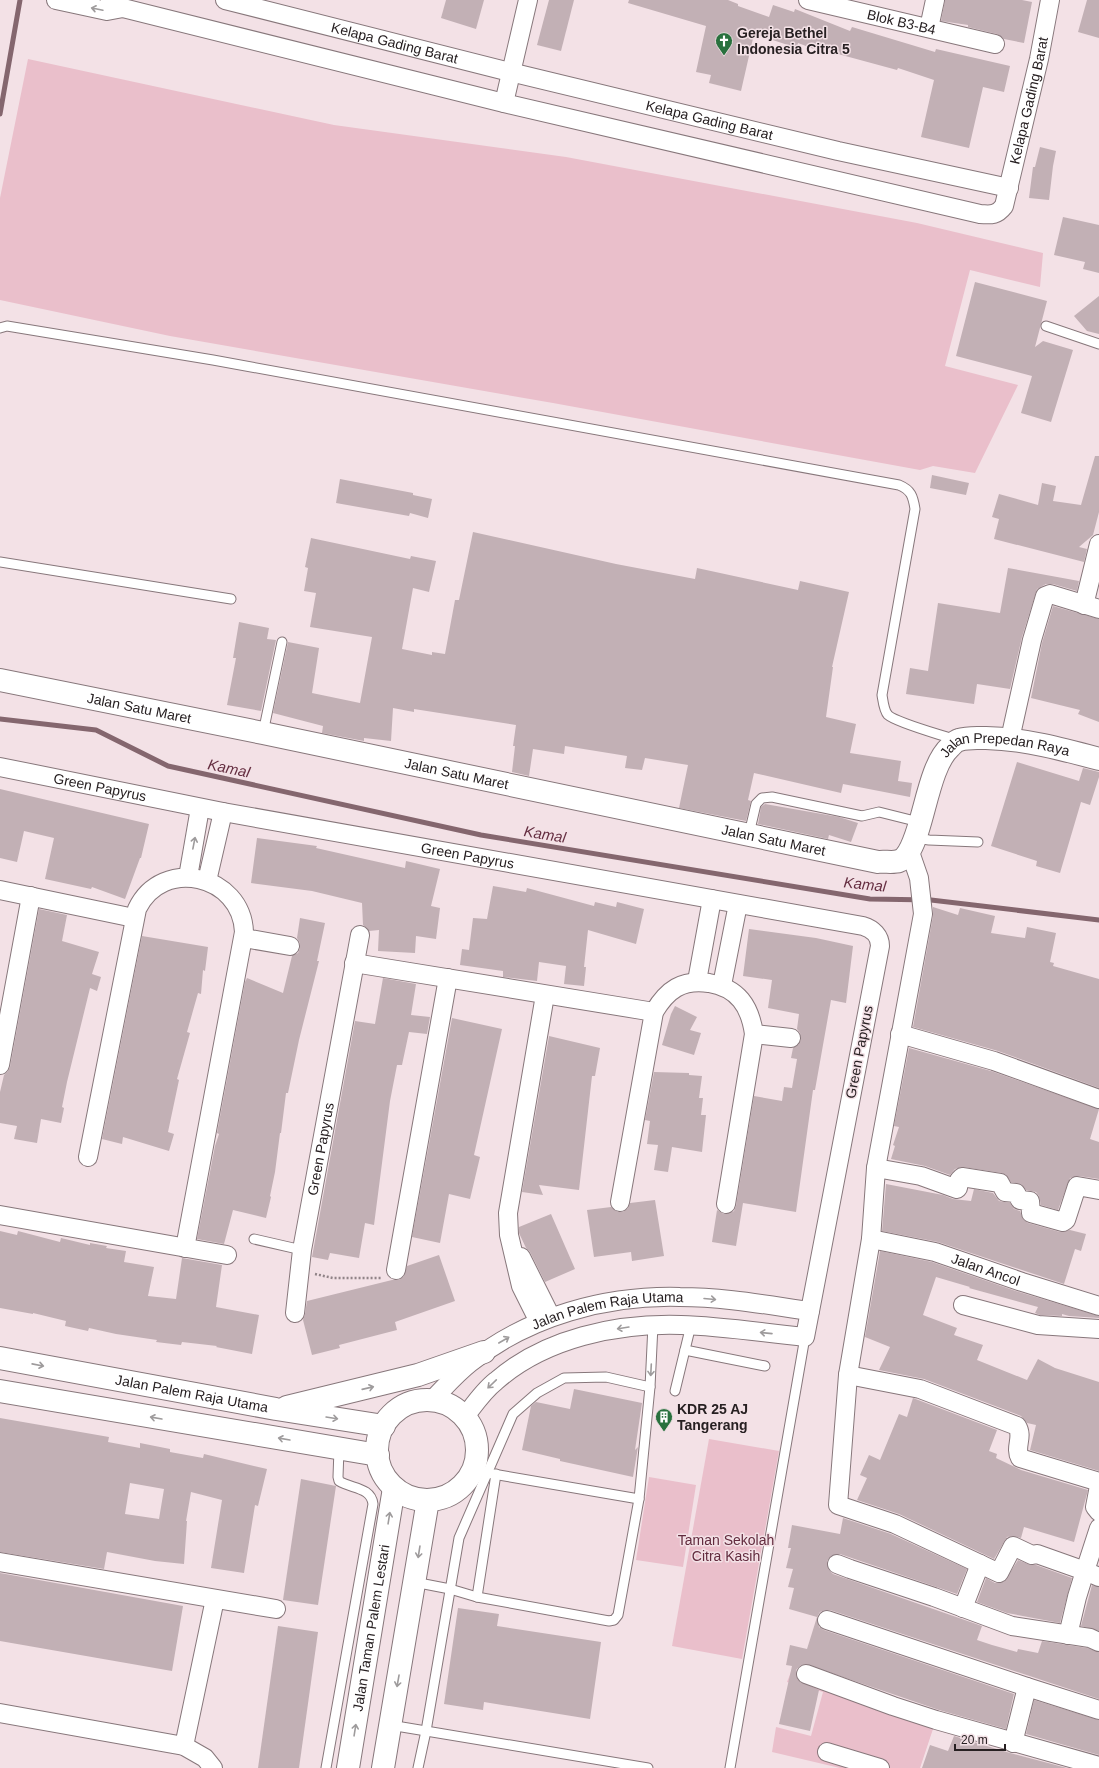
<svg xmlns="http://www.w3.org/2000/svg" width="1099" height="1768" viewBox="0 0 1099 1768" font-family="Arial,sans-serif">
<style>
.green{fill:#eabfcb}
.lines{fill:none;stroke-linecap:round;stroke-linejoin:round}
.stream{stroke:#84666e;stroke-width:5}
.building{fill:#c2b0b5;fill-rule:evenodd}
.service-casing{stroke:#87777b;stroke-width:11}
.minor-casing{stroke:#87777b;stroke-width:20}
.tertiary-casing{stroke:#87777b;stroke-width:24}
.path{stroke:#918488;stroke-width:2.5;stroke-dasharray:2 2;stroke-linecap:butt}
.service{stroke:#fff;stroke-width:9}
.minor{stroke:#fff;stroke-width:18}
.tertiary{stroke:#fff;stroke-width:22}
.oneway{stroke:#9e9b9c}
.labels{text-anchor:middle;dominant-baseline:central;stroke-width:3;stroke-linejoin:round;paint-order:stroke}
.street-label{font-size:14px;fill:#272022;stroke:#f3e1e6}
.poi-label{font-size:14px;font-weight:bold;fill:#272022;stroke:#f3e1e6;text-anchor:start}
.park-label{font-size:14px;fill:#622b3e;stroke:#f3e1e6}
.water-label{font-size:15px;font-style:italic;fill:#652e41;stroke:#f3e1e6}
</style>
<rect width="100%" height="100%" fill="#f3e1e6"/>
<g class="green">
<polygon points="28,59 334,125 566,157 917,223 1043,253 1040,287 970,270 945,366 1018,385 975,473 933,466 920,470 553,403 170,336 0,300 0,198"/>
<polygon points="709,1439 779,1451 742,1659 672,1646"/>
<polygon points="649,1477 696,1485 683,1567 636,1560"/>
<polygon points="791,1672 935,1723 920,1768 840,1768 772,1752 776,1727 811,1736 823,1692 787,1682"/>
</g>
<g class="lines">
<g class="stream">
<polyline points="0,114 20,0"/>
<polyline points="0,719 96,730 168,766 481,835 870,899 931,900 1099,920"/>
</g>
</g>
<g class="building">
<polygon points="446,0 484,0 476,29 441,18"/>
<polygon points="549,0 574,0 561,51 537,45"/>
<polygon points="629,0 728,0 738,4 738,6 769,17 773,5 794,12 795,9 850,31 852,27 935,52 936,49 1010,66 1004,92 983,87 969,148 921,137 934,80 898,68 897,70 838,54 838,55 815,47 814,49 798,43 797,48 754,34 741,91 709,83 711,75 696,72 706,26 628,3"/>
<polygon points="945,0 1022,0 1032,2 1024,43 1004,39 997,34 968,27 968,25 941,21"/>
<polygon points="1087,0 1099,0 1099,38 1078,32"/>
<polygon points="1040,147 1056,151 1053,166 1049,200 1029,198 1033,167 1035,167"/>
<polygon points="1063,217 1099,225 1099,273 1083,269 1085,262 1054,255"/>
<polygon points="975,282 1047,301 1035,347 1043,341 1073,350 1051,422 1021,413 1032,376 956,356"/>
<polygon points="1099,296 1099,334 1087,331 1074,316"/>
<polygon points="1095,456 1099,456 1099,512 1093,535 1079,547 1087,549 1084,562 994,539 999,519 992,517 999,494 1038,505 1042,483 1056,486 1053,501 1081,505"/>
<polygon points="932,475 969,483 966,495 930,488"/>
<polygon points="340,479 413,493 413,495 432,499 428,518 410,513 409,516 336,503"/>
<polygon points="473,532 616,564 695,579 697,568 798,590 800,581 849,592 832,667 833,667 826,717 856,724 850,753 901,761 898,781 912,783 910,797 843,784 841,793 754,773 748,800 751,801 746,821 679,808 688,765 645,758 642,770 625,768 627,756 565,746 564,754 533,749 529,776 512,772 515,746 513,746 516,725 414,709 414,712 393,708 391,741 364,738 364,741 322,733 323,726 273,713 288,642 319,648 312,693 360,703 372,637 310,627 316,593 304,591 308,568 305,567 311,538 410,559 411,556 436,561 429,592 413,588 402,649 432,655 432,652 445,654 455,600 459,600"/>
<polygon points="1008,568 1079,581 1077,591 1053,584 1046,584 1037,589 1022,637 1010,689 977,684 974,704 906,694 910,668 928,671 938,603 1000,613"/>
<polygon points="1053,606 1099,619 1099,722 1078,714 1080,710 1031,698 1042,643"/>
<polygon points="239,622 269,628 267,639 276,640 261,711 227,705 236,658 233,658"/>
<polygon points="1017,762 1079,781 1083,768 1099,772 1099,777 1090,805 1081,802 1060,873 1036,866 1037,861 991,846"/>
<polygon points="0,789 149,824 141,858 140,858 125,899 92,887 91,889 45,879 54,838 24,831 17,862 0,858"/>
<polygon points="765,804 839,817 858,823 851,842 829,835 828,839 758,824 761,807"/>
<polygon points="257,838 317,846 316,848 405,868 406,861 440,869 431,906 440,908 436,939 416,936 415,953 378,951 379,930 369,931 363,925 362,903 312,891 251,883"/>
<polygon points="493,886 526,892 527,888 594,906 595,902 616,907 617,902 644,909 636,944 588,930 584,967 586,967 584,986 564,984 566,966 539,962 537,981 503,977 503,971 460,965 462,949 469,950 473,918 487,919"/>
<polygon points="933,907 958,915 960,908 995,916 991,933 1025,938 1027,927 1056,933 1050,962 1054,963 1053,966 1099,979 1099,1088 998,1051 913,1027 933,916"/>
<polygon points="39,909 67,915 62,941 99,952 92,974 101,977 97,991 90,988 67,1082 62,1107 64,1108 61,1123 41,1119 37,1143 14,1139 17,1126 0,1123 0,1092 4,1075 8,1071 10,1067"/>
<polygon points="300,918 325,923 317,961 319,961 299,1040 288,1093 286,1093 281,1133 280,1133 275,1172 270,1196 271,1197 266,1218 233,1210 224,1244 197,1239 215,1146 219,1134 217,1133 245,982 247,978 283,993 292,956 298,953 300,948 300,943 297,938"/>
<polygon points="749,929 816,938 853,946 846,1003 831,1000 815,1090 813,1090 796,1212 743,1203 736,1246 712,1242 717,1210 724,1214 729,1214 734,1211 736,1206 754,1096 782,1101 784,1087 792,1088 797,1059 791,1058 793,1048 799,1044 801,1039 800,1033 797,1029 799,1014 768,1008 772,980 743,976"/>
<polygon points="142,936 208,947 205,971 203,970 201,994 198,993 187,1032 190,1033 177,1079 179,1080 168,1132 174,1134 169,1151 123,1137 122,1144 102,1139"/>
<polygon points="383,978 416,984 411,1015 430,1017 427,1034 409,1032 402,1065 397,1065 390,1101 374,1225 365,1223 359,1258 330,1253 328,1260 312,1257 355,1021 375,1024"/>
<polygon points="675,1006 697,1017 690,1030 701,1033 694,1055 662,1045 671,1014"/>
<polygon points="452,1018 502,1029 474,1155 480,1157 470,1199 449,1194 440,1243 412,1237"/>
<polygon points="549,1036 600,1048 595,1076 592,1076 579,1190 539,1185 543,1195 522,1192"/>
<polygon points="909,1048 991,1071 1099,1109 1090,1139 1099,1142 1099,1179 1079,1176 1070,1178 1058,1210 1041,1205 1039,1196 1036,1192 1026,1190 1021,1184 1011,1182 1006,1175 1002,1173 963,1167 955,1169 950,1175 925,1166 891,1159 895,1146 893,1145 899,1127 894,1126"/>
<polygon points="654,1072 689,1073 689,1075 702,1076 699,1098 703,1098 701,1115 706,1115 702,1152 672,1147 668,1172 654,1170 658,1145 647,1144 650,1121 645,1120"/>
<polygon points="886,1184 943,1195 953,1199 971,1201 974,1189 993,1193 999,1201 1010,1203 1014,1209 1020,1211 1023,1219 1028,1223 1060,1232 1070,1230 1086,1234 1081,1251 1075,1249 1064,1284 938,1242 882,1231"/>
<polygon points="655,1200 664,1256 632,1261 631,1252 594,1257 587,1210 611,1207 618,1212 623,1212 628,1208 630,1203"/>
<polygon points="551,1214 575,1269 545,1282 530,1252 526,1248 519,1233 519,1227"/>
<polygon points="0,1231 17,1235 18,1231 60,1242 61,1238 90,1245 90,1243 107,1246 106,1248 126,1251 124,1262 154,1267 148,1296 176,1299 182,1258 222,1265 216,1307 259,1315 252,1354 216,1347 217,1346 182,1342 181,1345 156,1342 157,1340 116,1334 89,1328 88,1331 65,1326 66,1321 33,1313 33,1314 0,1308"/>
<polygon points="880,1251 932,1262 1019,1292 1099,1316 1099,1318 1069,1316 1062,1314 1062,1316 1040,1315 1035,1313 1038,1307 969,1288 970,1287 936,1277 923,1315 957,1328 954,1335 983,1345 977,1360 1027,1380 1038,1359 1055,1368 1099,1382 1099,1471 1030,1450 1036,1425 1027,1423 1021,1416 924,1379 879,1370 890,1347 865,1337"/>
<polygon points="439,1255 455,1301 395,1322 397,1330 339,1345 340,1348 312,1355 303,1320 305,1314 307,1301 392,1280 399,1280 404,1276 407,1266"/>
<polygon points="574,1389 642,1403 635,1450 638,1447 633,1477 560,1461 560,1459 522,1450 531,1406 536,1402 570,1409"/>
<polygon points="913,1398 997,1430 989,1451 997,1454 996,1458 1021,1470 1088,1490 1074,1542 1024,1527 1021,1538 1013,1536 1007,1537 994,1559 899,1514 857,1500 867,1478 860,1475 869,1455 880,1460 899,1414 907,1417"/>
<path d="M0,1418L109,1437L108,1442L140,1448V1443L170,1449V1452L203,1458L204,1454L267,1469L258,1506L255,1505L244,1573L211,1568L222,1500L191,1492L186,1521H187L184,1564L155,1561L107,1552L104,1569L0,1552ZM130,1483L164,1489L159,1519L125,1514Z"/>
<polygon points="301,1479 336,1486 318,1605 283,1600"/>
<polygon points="843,1518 891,1534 967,1569 957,1594 840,1554 831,1556 827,1561 829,1570 833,1574 982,1626 977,1640 992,1645 1017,1652 1018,1649 1038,1653 1042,1641 1087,1648 1099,1652 1099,1699 830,1610 825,1610 820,1612 817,1617 789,1609 794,1588 788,1587 793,1569 786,1568 791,1548 788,1548 792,1525 840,1534"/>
<polygon points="1018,1560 1028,1564 1036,1565 1072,1578 1060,1623 1007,1613 977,1602 986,1578 995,1583 1004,1582"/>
<polygon points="0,1573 183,1606 172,1671 0,1641"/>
<polygon points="1092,1585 1099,1587 1099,1631 1081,1626"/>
<polygon points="458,1608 499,1614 497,1626 601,1642 590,1719 484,1702 483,1710 444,1704"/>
<polygon points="817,1617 819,1627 824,1630 1014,1694 1006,1729 939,1710 805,1664 800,1666 796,1670 796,1675 798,1680 819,1690 810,1731 779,1724 792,1666 786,1665 790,1645 807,1649"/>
<polygon points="278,1626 318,1632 299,1768 258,1768"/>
<polygon points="1034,1700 1099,1720 1099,1755 1026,1734"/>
<polygon points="954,1736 1010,1753 1067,1768 922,1768 930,1745 948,1751"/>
</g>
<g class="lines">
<g class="service-casing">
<g id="service">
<polyline points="1046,326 1099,344"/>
<path d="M0,328L7,326L213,360L899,485C911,490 913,496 915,509L882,695C883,701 884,711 888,715C897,723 942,735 956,740"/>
<polyline points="0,562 231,599"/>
<polyline points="263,733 282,642"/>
<polyline points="749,834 756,804 762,798 772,797 862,816 879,812 919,822"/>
<polyline points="916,838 929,840 978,842"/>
<polyline points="254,1239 302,1250"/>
<polyline points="685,1350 765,1366"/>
<polyline points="675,1391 691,1325"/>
<polyline points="487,1473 639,1499"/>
<polyline points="414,1582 450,1589 477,1597 609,1621 614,1620 618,1615 639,1499 650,1387 653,1325"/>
<polyline points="477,1597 496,1474"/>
<polyline points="390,1725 648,1768"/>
<path d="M326,1768L373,1504C371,1487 352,1489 339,1481L338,1477L339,1449"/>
<polyline points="418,1768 426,1731 459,1538 513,1414 537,1393 564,1378 606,1377 650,1387"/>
<polyline points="730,1768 805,1337"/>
</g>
</g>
<g class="minor-casing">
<g id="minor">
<polyline points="56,0 107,11 123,8"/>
<path id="s1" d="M110,0L123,8L504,103L980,214C992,215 997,215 1004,206L1039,59L1050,0"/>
<path id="s2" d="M225,0L510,72L838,151L1009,188"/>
<path id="s3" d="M808,0L995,44"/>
<polyline points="929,28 935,0"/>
<polyline points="504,103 528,0"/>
<polyline points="1084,605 1099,544"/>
<polyline points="1010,739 1032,640 1045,596 1050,594 1099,609"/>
<path id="s4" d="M0,767L223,812L863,926C873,929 880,936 880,946L805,1337C764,1333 722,1326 681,1325C617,1323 545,1338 496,1381C483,1391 474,1405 464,1418"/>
<polyline points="910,852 919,878 923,914 876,1168 871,1239 848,1375 838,1505 895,1524 999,1573 1013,1546 1032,1555 1037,1554 1085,1571 1077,1597 1068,1635"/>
<polyline points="188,877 200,808"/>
<polyline points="207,881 223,812"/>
<polyline points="0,890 134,918"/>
<polyline points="244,938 290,946"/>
<polyline points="354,963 654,1012"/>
<polyline points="697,981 712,899"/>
<polyline points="722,985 738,904"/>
<polyline points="754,1034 791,1038"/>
<polyline points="900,1034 994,1061 1099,1099"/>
<polyline points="0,1065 31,896"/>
<path d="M88,1157L137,909C162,856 242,875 244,932L185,1248"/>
<polyline points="876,1168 921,1176 957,1189 958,1188 959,1180 962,1177 1000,1183 1005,1192 1016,1193 1020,1200 1030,1201 1031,1213 1063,1222 1066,1220 1077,1186 1099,1190"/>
<path d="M620,1202L654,1012C667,990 682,979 709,983C738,988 750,1006 754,1034L726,1204"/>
<polyline points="0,1215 227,1255"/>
<path id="s5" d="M871,1239L935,1252L1022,1282L1099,1306"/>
<polyline points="521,1257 551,1317"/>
<polyline points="396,1270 448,978"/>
<polyline points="963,1305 1038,1325 1099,1329"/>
<path id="s6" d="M295,1313L302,1250L360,935"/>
<polyline points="539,1322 521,1286 509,1235 508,1213 545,995"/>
<path d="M848,1375L920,1389L1017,1426C1024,1437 1014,1447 1020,1458L1099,1482"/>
<path id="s7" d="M431,1401C444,1388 456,1374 470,1363C528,1316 607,1295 680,1297C724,1297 767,1305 810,1311"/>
<polyline points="1099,1486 1095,1507 1099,1512"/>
<polyline points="1099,1528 1085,1571 1099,1577"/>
<polyline points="0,1562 276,1609"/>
<polyline points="837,1564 850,1569 934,1597 1012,1626 1090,1638 1099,1642"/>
<polyline points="963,1608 980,1564"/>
<polyline points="827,1620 1027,1687 1099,1710"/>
<polyline points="806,1674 893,1706 936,1720 1099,1766"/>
<polyline points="0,1713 184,1746 205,1758 213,1768"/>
<polyline points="1013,1743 1027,1687"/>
<polyline points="184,1746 215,1599"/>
<polyline points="827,1752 880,1768"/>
</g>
</g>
<g class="tertiary-casing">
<g id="tertiary">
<path id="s8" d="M0,680L263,733L878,862C884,861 893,863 899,861C923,852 924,770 950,747C952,745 955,741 959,740C968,737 977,738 986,738C1025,739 1062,749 1099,759"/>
<path id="s9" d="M0,1358L276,1409L384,1426"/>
<polyline points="0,1391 378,1455"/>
<circle cx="427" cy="1450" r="50"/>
<polyline points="287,1407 418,1375 484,1352"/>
<path id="s10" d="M348,1768L394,1488"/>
<polyline points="383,1768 428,1500"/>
</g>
</g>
<polyline class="path" points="315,1274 333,1278 382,1278"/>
<use href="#service" class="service"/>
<use href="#minor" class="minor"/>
<use href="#tertiary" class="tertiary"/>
</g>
<defs><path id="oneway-shaft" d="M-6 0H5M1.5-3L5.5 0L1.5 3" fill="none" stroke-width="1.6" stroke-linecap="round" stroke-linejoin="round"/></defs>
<g class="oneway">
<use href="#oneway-shaft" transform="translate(97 9) rotate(-168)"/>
<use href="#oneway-shaft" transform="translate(194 843) rotate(-79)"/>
<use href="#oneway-shaft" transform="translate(710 1299) rotate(5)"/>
<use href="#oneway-shaft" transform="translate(623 1328) rotate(171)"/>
<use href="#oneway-shaft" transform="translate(766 1333) rotate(-174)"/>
<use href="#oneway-shaft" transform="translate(504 1340) rotate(-30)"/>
<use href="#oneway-shaft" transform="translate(38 1365) rotate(11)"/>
<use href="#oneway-shaft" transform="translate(651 1370) rotate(93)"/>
<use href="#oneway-shaft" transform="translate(492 1384) rotate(136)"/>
<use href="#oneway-shaft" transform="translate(368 1388) rotate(-13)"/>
<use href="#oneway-shaft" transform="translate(156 1418) rotate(-170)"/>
<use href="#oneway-shaft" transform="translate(332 1418) rotate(9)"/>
<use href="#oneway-shaft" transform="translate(284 1439) rotate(-170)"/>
<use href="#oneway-shaft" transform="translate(389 1518) rotate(-81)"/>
<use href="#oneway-shaft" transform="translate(419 1552) rotate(99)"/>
<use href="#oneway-shaft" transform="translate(398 1681) rotate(100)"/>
<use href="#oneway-shaft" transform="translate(355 1730) rotate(-81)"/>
</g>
<defs>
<g id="church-pin" transform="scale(0.9)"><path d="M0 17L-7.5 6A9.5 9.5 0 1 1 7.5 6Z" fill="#29713e" stroke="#f3e1e6"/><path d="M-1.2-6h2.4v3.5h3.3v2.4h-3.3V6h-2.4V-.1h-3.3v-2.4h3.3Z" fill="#fff"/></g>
<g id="building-pin" transform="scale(0.9)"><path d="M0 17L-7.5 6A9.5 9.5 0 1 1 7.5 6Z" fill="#29713e" stroke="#f3e1e6"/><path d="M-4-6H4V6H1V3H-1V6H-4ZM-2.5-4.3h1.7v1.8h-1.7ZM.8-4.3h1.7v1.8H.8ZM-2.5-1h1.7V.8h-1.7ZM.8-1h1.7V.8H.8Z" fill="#fff"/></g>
</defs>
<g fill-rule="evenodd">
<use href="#church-pin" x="724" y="41"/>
<use href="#building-pin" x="664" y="1417"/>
</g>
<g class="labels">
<g class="street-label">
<text stroke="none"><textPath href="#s3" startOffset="96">Blok B3-B4</textPath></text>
<text stroke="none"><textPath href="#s2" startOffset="175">Kelapa Gading Barat</textPath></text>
<text stroke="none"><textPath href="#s1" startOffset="1032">Kelapa Gading Barat</textPath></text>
<text stroke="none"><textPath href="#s2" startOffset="499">Kelapa Gading Barat</textPath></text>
<text stroke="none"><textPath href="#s8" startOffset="142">Jalan Satu Maret</textPath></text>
<text stroke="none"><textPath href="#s8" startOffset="1101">Jalan Prepedan Raya</textPath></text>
<text stroke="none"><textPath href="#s8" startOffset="466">Jalan Satu Maret</textPath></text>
<text stroke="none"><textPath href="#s4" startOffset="102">Green Papyrus</textPath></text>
<text stroke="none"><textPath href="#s8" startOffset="790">Jalan Satu Maret</textPath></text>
<text stroke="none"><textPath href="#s4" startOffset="476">Green Papyrus</textPath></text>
<text transform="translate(859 1052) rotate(-79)">Green Papyrus</text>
<text stroke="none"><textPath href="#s6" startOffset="166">Green Papyrus</textPath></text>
<text stroke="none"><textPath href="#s5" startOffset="119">Jalan Ancol</textPath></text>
<text stroke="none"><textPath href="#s7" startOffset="205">Jalan Palem Raja Utama</textPath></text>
<text stroke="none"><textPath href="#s9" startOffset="195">Jalan Palem Raja Utama</textPath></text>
<text stroke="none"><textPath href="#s10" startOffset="142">Jalan Taman Palem Lestari</textPath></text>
</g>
<g class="poi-label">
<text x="737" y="33">Gereja Bethel<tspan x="737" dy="16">Indonesia Citra 5</tspan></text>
<text x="677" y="1409">KDR 25 AJ<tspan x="677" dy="16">Tangerang</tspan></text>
</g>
<g class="park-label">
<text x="726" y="1540">Taman Sekolah<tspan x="726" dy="16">Citra Kasih</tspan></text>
</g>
<g class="water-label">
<text transform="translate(229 768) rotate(12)">Kamal</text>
<text transform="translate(545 834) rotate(9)">Kamal</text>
<text transform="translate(865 884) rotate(6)">Kamal</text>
</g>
</g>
<path d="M955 1744v6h50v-6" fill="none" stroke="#272022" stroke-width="2"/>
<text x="961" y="1744" font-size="12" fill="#272022" stroke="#f3e1e6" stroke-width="3" paint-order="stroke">20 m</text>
</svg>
